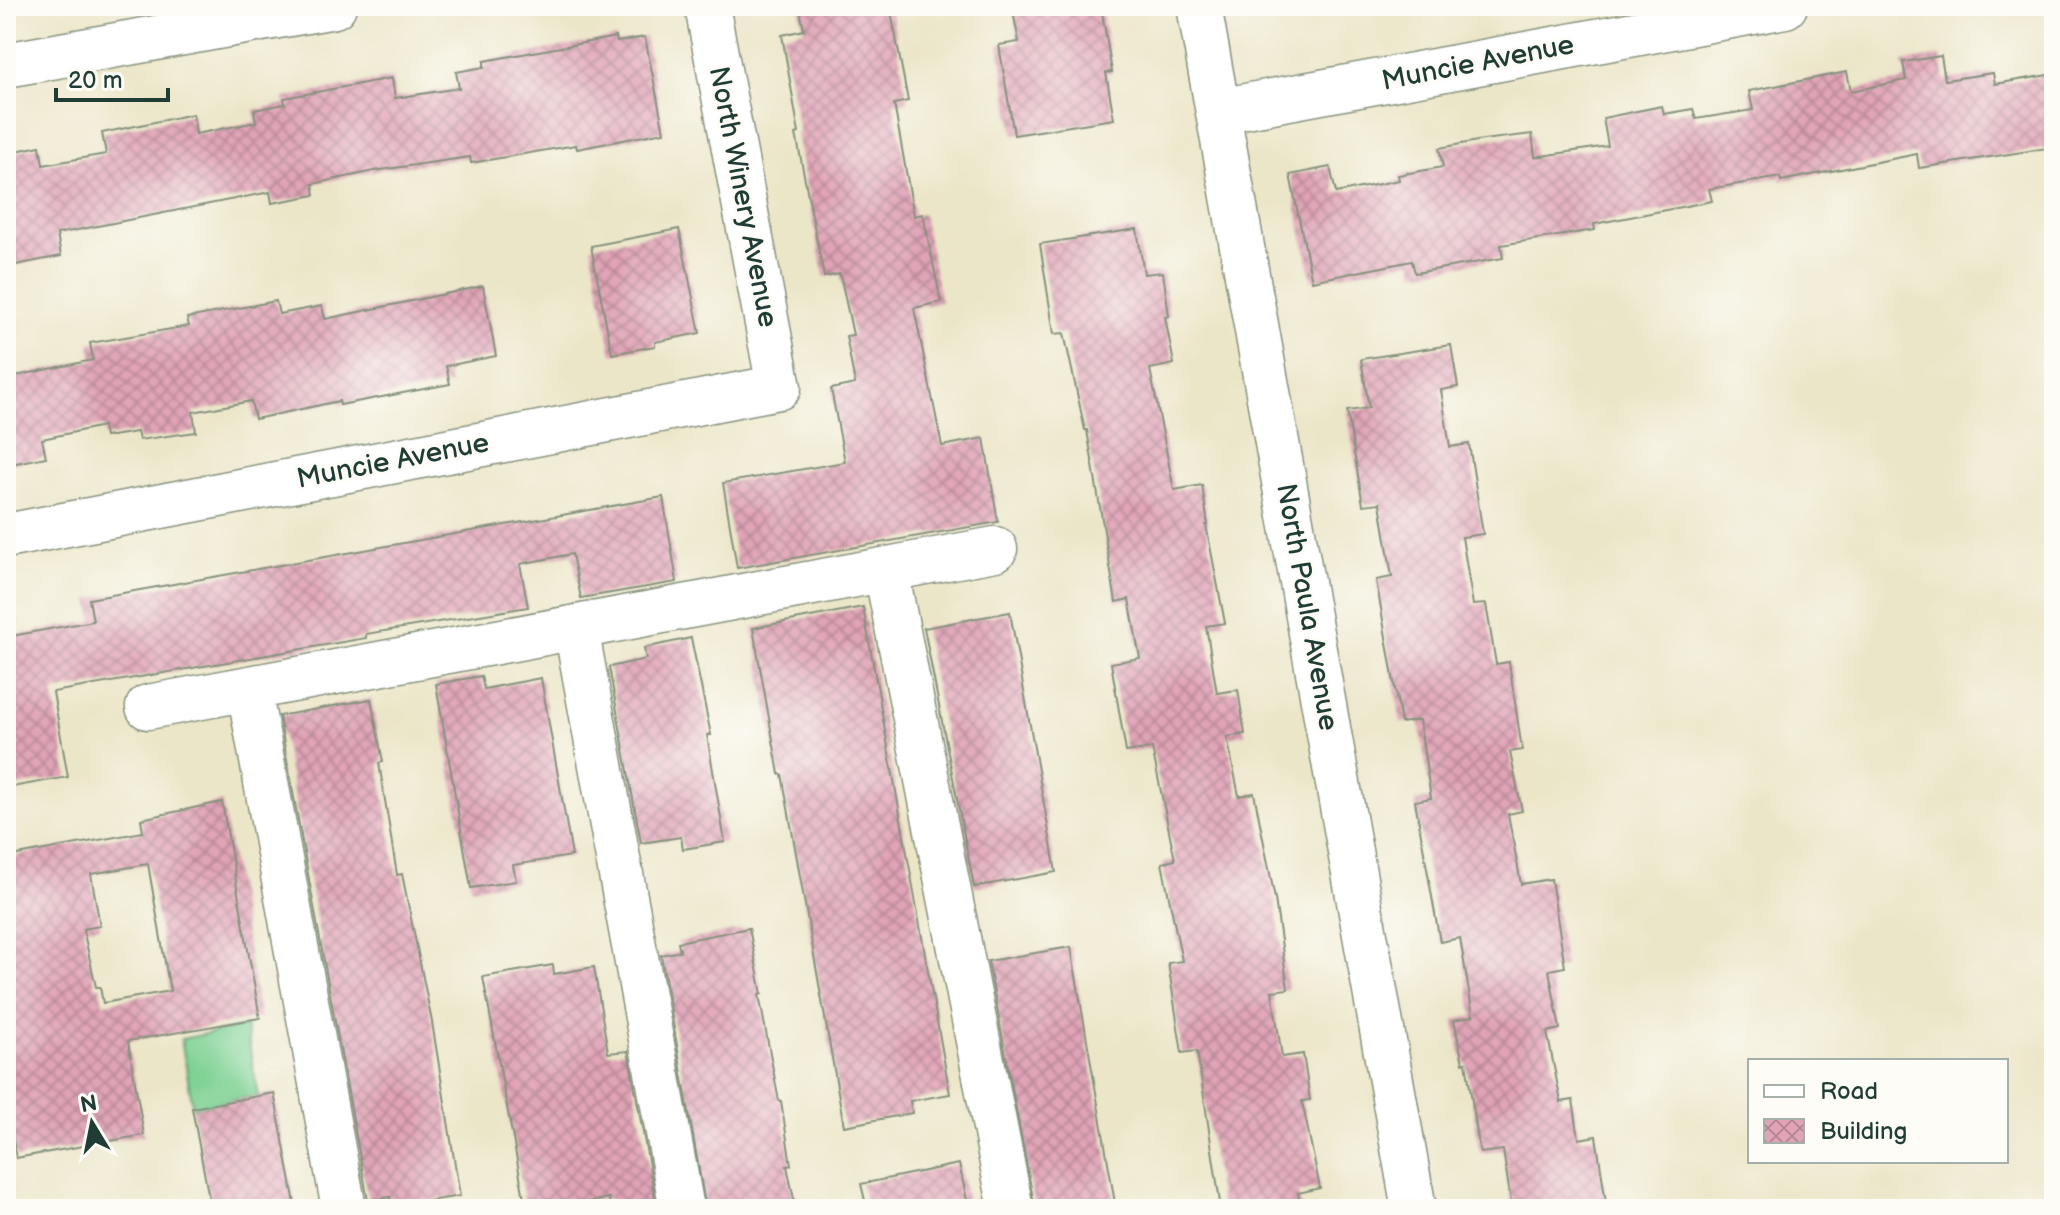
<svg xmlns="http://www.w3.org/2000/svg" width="2060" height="1215" viewBox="0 0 2060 1215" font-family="'Balsamiq Sans',sans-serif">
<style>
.pitch{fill:#7cd092;stroke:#4e8663;stroke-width:2}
.building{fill:url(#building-cross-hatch);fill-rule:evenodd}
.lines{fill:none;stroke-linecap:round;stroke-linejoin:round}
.minor-casing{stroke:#86927e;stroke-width:47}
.minor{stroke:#fff;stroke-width:44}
.labels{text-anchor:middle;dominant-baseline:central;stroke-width:6;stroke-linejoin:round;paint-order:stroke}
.street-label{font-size:28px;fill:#1f3d34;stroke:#fdfcf7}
</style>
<defs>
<pattern id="building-cross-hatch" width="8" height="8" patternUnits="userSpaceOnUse" patternTransform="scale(2)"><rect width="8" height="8" fill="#e1a4b7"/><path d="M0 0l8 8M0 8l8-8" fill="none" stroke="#b68796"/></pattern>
</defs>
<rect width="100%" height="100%" fill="#fdfcf7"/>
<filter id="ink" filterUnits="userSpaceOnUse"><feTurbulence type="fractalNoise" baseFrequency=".0125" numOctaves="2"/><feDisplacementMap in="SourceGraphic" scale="16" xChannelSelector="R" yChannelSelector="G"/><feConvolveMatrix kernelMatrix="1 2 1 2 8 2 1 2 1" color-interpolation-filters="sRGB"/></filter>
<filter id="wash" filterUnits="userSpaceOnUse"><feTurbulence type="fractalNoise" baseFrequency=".006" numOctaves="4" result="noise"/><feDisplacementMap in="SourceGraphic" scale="32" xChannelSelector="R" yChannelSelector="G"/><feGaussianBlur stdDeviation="1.8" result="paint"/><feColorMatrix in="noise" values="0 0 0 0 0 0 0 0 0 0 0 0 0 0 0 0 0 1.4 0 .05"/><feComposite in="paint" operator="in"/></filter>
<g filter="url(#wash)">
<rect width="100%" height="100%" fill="#ece6c9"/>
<polygon class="pitch" points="246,1026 258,1096 193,1108 181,1039"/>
<g id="blocks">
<g class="building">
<polygon points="799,6 890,6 908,101 894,104 914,216 923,214 941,302 914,308 942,446 984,438 998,522 737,568 723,483 845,462 831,389 855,384 846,336 853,335 840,274 824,277 796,134 799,133 782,35 804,30"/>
<polygon points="1012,6 1101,6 1112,72 1106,73 1114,119 1014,135 999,45 1019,42"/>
<polygon points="616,37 617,42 645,37 664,132 577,149 576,145 471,163 470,157 374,171 313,184 315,195 272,203 270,192 57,234 61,256 6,267 6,153 40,146 43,165 106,154 102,133 193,114 196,134 256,122 254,110 285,104 284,98 392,78 395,98 459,88 456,72 484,67 484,61"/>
<polygon points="1941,56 1945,80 1993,73 1995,84 2054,74 2054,147 1919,168 1917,154 1781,181 1780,177 1709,189 1712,201 1594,224 1595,230 1501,245 1503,258 1415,273 1412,261 1312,281 1290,175 1330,167 1336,193 1399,180 1398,175 1443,167 1439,148 1483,140 1532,134 1535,157 1608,146 1603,118 1662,106 1664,114 1693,109 1696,119 1753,110 1749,91 1847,72 1851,91 1906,80 1903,62"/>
<polygon points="679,229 700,333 655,342 655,346 612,354 591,246"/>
<polygon points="1137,229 1144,274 1163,272 1169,316 1165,317 1174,364 1150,369 1174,490 1202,485 1208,525 1206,525 1225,623 1206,626 1217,693 1238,690 1245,734 1227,737 1239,796 1254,793 1275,899 1288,989 1272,991 1282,1057 1303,1054 1310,1100 1302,1101 1320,1188 1298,1193 1301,1209 1221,1209 1197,1051 1182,1053 1168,963 1182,961 1162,863 1175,860 1152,748 1126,752 1111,663 1140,658 1129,599 1116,602 1087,430 1085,430 1064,333 1054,334 1040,244"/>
<polygon points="483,286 496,356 446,366 450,384 340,405 339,401 255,419 251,401 193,412 196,432 139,440 137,432 105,437 103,426 42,439 46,457 6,465 6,378 93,360 90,343 189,326 187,318 276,301 279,314 322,306 325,319"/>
<polygon points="1451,345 1458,387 1441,390 1450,447 1469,444 1483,534 1462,537 1473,605 1486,604 1496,664 1509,662 1522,750 1510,752 1522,811 1508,814 1521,884 1551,879 1565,967 1549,970 1560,1029 1547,1032 1561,1102 1573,1100 1579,1139 1596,1136 1607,1209 1512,1209 1503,1150 1480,1153 1466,1062 1463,1063 1454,1020 1473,1016 1460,938 1440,942 1415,801 1431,798 1419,720 1401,723 1376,580 1392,577 1380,503 1363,505 1347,411 1369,408 1361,359"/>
<polygon points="663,497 677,582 581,598 572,554 520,564 528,607 366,634 366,638 53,692 68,777 6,788 6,637 93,621 89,599"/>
<polygon points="863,607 950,1094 910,1101 912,1113 844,1126 782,774 779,774 753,628"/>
<polygon points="1010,612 1056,872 974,887 924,628"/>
<polygon points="691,638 711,735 707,735 725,842 683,849 681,837 641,843 609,667 646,659 644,648"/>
<polygon points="481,676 484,689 541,678 572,856 513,865 516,881 471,888 436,684"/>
<polygon points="371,699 383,762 379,763 397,875 402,874 432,1022 460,1196 392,1207 390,1197 368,1201 279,716"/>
<path d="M222,802L260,1018L128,1041L144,1135L16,1158L6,1098V857L143,832L141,819ZM148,864L170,991L103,1003L100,987H96L83,929L100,926L91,874Z"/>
<polygon points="749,928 762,994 759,995 779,1101 781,1101 791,1165 787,1166 796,1209 706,1209 661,955 680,951 678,942"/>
<polygon points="1071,947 1116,1209 1035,1209 988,961"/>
<polygon points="553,965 554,974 594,967 608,1053 628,1051 657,1209 610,1209 609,1198 555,1209 526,1209 483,977"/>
<polygon points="274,1093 296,1209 211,1209 192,1108"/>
<polygon points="959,1164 969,1209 867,1209 861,1184"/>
</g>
</g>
</g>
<g filter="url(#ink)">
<use href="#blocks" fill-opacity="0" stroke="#86927e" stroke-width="2"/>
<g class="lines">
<g class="minor-casing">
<g id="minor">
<polyline points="1199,6 1414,1209"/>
<polyline points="6,65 334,6"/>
<polyline points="1219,111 1785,6"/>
<polyline points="6,536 779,387 707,6"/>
<polyline points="886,570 1011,1209"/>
<polyline points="576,628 682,1209"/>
<polyline points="249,689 344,1209"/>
<polyline points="148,707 995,549"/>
</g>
</g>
<use href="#minor" class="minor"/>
</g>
</g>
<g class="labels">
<g class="street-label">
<text transform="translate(1478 63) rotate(-11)">Muncie Avenue</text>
<text transform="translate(743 197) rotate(79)">North Winery Avenue</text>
<text transform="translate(393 461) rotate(-11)">Muncie Avenue</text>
<text transform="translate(1307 607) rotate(80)">North Paula Avenue</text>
</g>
</g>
<rect width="2060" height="1215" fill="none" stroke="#fdfcf7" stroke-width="32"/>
<rect x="1748" y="1059" width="260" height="104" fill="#fdfcf7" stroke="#a4b0a9" stroke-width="2"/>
<rect x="1764" y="1085" width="40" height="12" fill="#ffffff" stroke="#a4b0a9" stroke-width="2"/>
<text x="1820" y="1099" font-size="24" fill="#1f3d34">Road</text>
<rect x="1764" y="1119" width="40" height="24" fill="url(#building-cross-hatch)" stroke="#a4b0a9" stroke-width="2"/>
<text x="1820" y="1139" font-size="24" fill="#1f3d34">Building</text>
<g transform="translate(92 1123) rotate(350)" stroke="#fdfcf7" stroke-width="6" paint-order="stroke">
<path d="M0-6L14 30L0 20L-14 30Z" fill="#1f3d34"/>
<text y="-12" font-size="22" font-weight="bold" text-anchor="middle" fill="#1f3d34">N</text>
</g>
<path d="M56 88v12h112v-12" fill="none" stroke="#1f3d34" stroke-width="4"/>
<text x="68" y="88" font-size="24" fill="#1f3d34" stroke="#fdfcf7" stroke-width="6" paint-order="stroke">20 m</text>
</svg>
